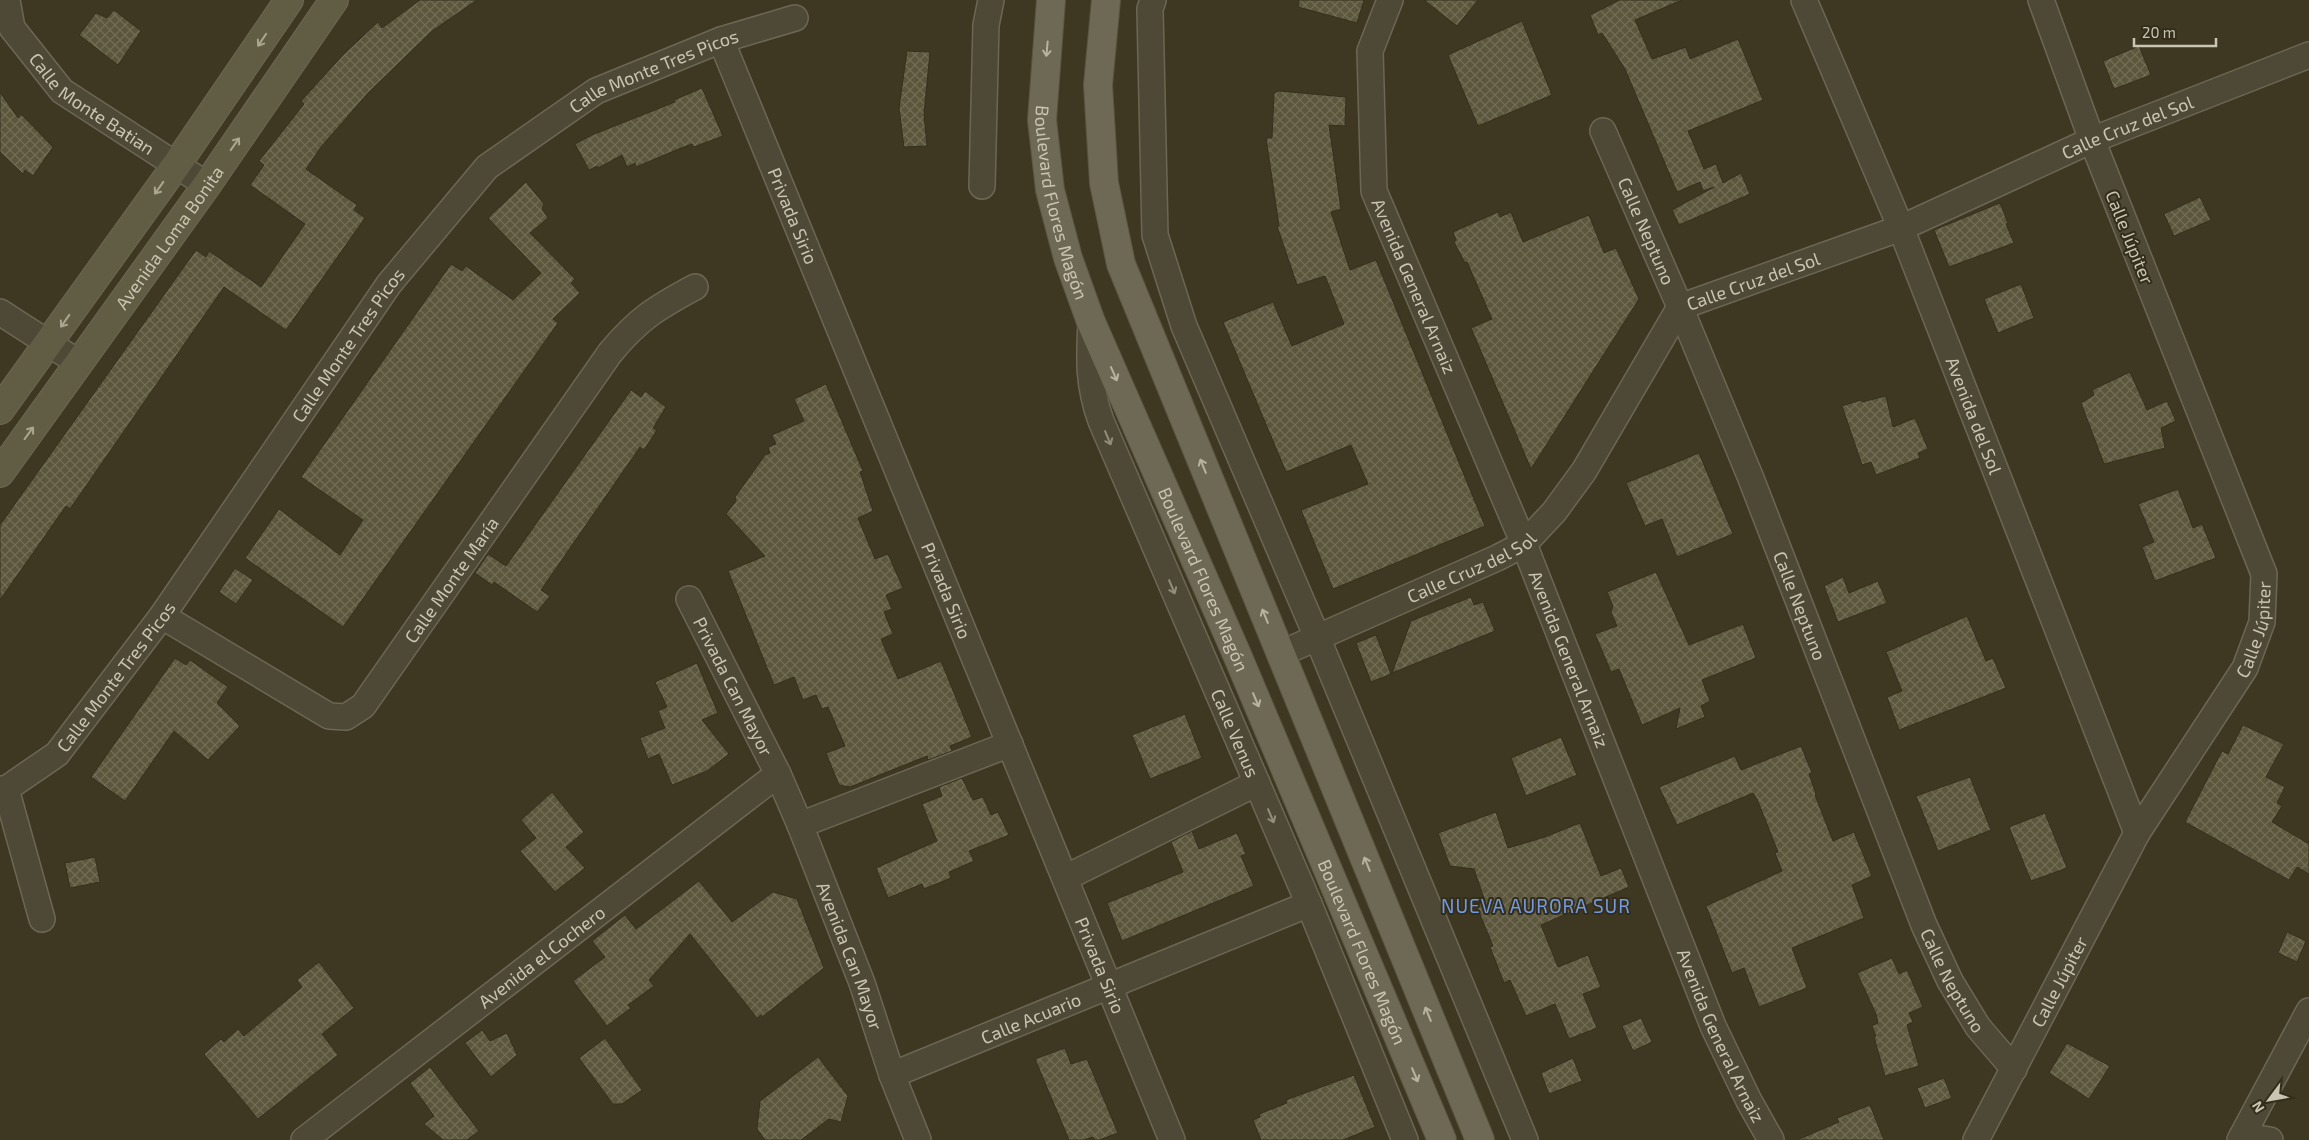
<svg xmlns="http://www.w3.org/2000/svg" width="2309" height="1140" viewBox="0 0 2309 1140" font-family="'Exo 2',sans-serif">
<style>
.building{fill:url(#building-cross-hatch);stroke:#35301d}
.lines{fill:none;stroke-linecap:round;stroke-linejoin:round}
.street-casing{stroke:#6c6754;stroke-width:28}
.secondary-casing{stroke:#6c6754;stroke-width:30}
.primary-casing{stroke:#5a5542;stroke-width:30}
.street{stroke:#4e4936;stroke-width:25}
.secondary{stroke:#615d44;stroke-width:28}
.primary{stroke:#6e6954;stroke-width:28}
.oneway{stroke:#aaa691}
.oneway2{stroke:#b7b39f}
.oneway3{stroke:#928d7a}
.labels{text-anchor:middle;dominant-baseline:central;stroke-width:4;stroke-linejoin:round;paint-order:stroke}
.street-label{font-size:18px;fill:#c9c5b2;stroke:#332e1b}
.neighbourhood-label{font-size:19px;letter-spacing:1px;fill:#7499e0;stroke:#332e1b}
</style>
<defs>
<pattern id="building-cross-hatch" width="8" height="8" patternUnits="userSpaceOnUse" patternTransform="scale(1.25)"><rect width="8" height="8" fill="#5b563c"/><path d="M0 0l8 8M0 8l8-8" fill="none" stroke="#716d56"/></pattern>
</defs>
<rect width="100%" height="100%" fill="#3e3822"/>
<g class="building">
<polygon points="420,0 477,0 432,31 368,93 321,147 306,169 357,205 354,210 365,218 286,330 224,287 70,509 66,506 0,600 0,525 196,250 206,257 209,251 261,287 305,224 250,185 264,165 259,161 304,104 301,101 344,54 378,22 382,28"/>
<polygon points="1299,0 1364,0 1357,23 1298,7"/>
<polygon points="1424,0 1478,0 1457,26"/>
<polygon points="1620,0 1682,0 1635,20 1652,59 1686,47 1690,59 1738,39 1763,100 1688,131 1704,169 1716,164 1723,183 1741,173 1750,194 1679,225 1672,210 1714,187 1703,191 1700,182 1677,192 1625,69 1602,33 1598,35 1590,15"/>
<polygon points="114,10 141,31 118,65 79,35 96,13 107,18"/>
<polygon points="1522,21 1552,95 1478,126 1448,55"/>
<polygon points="2139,46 2151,75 2114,89 2103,61"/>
<polygon points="907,51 930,52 924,114 927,146 904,147 899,108"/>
<polygon points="702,88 723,136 694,147 692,144 681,148 636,167 635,163 627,167 622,155 598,168 597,166 589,170 575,144 592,135 675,102 674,100"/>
<polygon points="1279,91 1346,97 1345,126 1329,125 1341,209 1331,212 1350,270 1376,260 1485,526 1333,589 1301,510 1368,484 1351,445 1286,472 1223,322 1273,302 1292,346 1344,324 1325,276 1297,285 1277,226 1279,226 1266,138 1272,138 1274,93"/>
<polygon points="0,92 18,118 21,114 53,147 33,176 25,170 23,174 0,152"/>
<polygon points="526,182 544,204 542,209 548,218 530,233 575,279 571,283 580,293 553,319 558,323 343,627 245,558 279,509 340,555 363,520 301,477 451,264 462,271 466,266 513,300 541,273 488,218"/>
<polygon points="2200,197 2211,220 2174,236 2164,214"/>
<polygon points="2000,203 2008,223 2006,224 2014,243 1949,267 1934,230"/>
<polygon points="1498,212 1500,217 1511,212 1523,242 1589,215 1604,253 1616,248 1639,299 1531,469 1471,328 1492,319 1467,262 1465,263 1454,242 1456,240 1453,232"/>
<polygon points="2021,284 2034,318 1998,333 1984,299"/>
<polygon points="2130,372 2147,410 2167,401 2176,421 2161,428 2165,448 2104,464 2081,403 2094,395 2092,390"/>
<polygon points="826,384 863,471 860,472 873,511 858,518 875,559 888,554 903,588 886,595 892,609 884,612 893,634 881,639 898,679 941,661 972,737 950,746 952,751 928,760 927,756 850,787 839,785 826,753 845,746 828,707 822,709 816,695 803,700 794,677 774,685 728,571 765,556 726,514 736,501 735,497 765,455 770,453 768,447 776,444 772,435 804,421 794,399"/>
<polygon points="631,390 641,397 645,391 666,407 653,428 657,430 644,450 640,447 541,590 550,596 537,612 494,582 492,585 475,573 488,554 506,566"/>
<polygon points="1886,396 1893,427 1915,418 1928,449 1918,453 1920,458 1876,475 1871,462 1862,465 1842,406 1861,400 1862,402"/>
<polygon points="1699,453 1733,534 1677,557 1662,519 1645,526 1626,483"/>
<polygon points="2178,489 2193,528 2202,524 2216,558 2155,581 2142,547 2154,542 2138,504"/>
<polygon points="235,568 253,580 236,604 219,592"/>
<polygon points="1656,572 1689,645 1743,624 1756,658 1702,680 1710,701 1701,706 1705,717 1676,729 1680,708 1642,725 1619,669 1611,672 1595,634 1617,626 1611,612 1613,606 1607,592"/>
<polygon points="1843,577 1849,593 1878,581 1887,603 1838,622 1824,586"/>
<polygon points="1471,597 1474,605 1483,602 1495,631 1392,673 1411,621"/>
<polygon points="1967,616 1986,661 1993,658 2006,688 1899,730 1887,697 1902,691 1886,652"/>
<polygon points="1376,635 1391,674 1371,682 1356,643"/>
<polygon points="175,658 186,665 190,660 228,687 217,703 240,726 208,760 174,731 125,801 91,777"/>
<polygon points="697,663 718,713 702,720 729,754 707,771 672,785 659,754 648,759 640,738 665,728 658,711 667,707 655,682"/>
<polygon points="1185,714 1202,758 1150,779 1132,735"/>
<polygon points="2243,725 2284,744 2266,777 2285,787 2277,803 2282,806 2272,822 2309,844 2309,874 2297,867 2289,880 2185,822 2222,751 2228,754"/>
<polygon points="1561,737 1577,775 1526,796 1511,758"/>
<polygon points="1801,746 1812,773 1809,774 1816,794 1815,795 1833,841 1854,832 1872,876 1852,885 1864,918 1792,948 1807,988 1759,1007 1744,968 1732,973 1706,906 1782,871 1775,853 1778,852 1757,799 1753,793 1677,825 1659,787 1735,756 1741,770"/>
<polygon points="1970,777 1991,830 1938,851 1916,796"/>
<polygon points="962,778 973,800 983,797 991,815 998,812 1009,835 969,851 974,861 949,872 951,878 924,889 922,884 888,898 876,868 937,841 922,804 942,796 939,787"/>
<polygon points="552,792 584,832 566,847 585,868 555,892 520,851 536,838 521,820"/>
<polygon points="1496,812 1508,848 1545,837 1580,823 1601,876 1621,868 1629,887 1541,925 1558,967 1588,955 1601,987 1583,994 1597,1028 1569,1039 1555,1004 1526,1016 1510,980 1504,983 1490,947 1493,946 1476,905 1485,901 1474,869 1450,866 1438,833"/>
<polygon points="2045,813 2067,868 2031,881 2009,827"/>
<polygon points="1192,831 1199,849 1237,833 1246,854 1241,856 1254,886 1122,941 1107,903 1183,872 1171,842"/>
<polygon points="95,857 100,882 70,888 65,863"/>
<polygon points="699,881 732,922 773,892 797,899 824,968 762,1017 761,1015 757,1018 690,934 649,980 654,986 628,1005 631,1008 607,1026 573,981 605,957 592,941 625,915 636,929"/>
<polygon points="2287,932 2306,941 2297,962 2278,953"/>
<polygon points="1892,958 1899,974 1907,970 1923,1007 1909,1013 1913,1022 1907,1025 1919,1066 1885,1076 1874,1037 1876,1036 1872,1026 1878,1023 1876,1014 1857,973"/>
<polygon points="319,962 354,1008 322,1034 338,1055 258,1119 204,1054 221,1039 224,1042 238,1029 244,1036 302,987 297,980"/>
<polygon points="1641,1018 1652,1042 1633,1051 1622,1026"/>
<polygon points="482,1030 490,1041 507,1033 517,1055 491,1077 465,1043"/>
<polygon points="605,1038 642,1090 622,1104 613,1104 579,1058"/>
<polygon points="2067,1043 2110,1066 2089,1099 2049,1073"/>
<polygon points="1065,1048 1071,1064 1087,1059 1118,1133 1099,1140 1095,1140 1093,1137 1084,1140 1069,1140 1035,1059"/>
<polygon points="818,1057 848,1096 841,1122 829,1119 801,1140 765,1140 757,1129 760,1101"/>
<polygon points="1573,1058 1582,1081 1549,1094 1541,1073"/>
<polygon points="430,1067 479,1131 467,1140 443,1140 424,1124 434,1116 410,1083"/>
<polygon points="1354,1075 1375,1127 1343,1140 1261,1140 1253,1120 1260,1117 1259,1114 1287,1103 1286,1100"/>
<polygon points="1944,1078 1952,1098 1925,1108 1917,1088"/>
<polygon points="1870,1105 1884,1140 1797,1140 1839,1122 1837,1118"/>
</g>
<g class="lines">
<g class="street-casing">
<g id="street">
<path id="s1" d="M7,0L12,28L62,91L207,185"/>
<polyline points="1153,0 1150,9 1155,235 1184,326 1317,637 1525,1140"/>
<path id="s2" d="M1390,0L1370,51L1374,191L1524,544L1713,1026L1749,1101L1771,1140"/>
<path id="s3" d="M1804,0L1901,228L2137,833"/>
<path id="s4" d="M721,40L1172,1140"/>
<path id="s5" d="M1603,131L1680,307L1750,476L1924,925L1950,981L1978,1027L2014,1069"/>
<polyline points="982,186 986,25 991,0"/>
<polyline points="0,312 79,363"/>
<path id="s6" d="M1091,322C1089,360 1088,385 1101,421L1309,904L1405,1140"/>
<path id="s7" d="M689,599L778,774L800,825L862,983L892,1075L918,1140"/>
<path id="s8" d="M162,616L329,716L346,717L363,706L610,353C638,319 656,308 695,287"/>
<path id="s9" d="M1280,654L1497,558L1524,544L1554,512L1584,471L1680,307L1901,228L2092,140L2309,55"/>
<path id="s10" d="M0,789H6L57,754L162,616L389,284L487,167L596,91L721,40L795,18"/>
<polyline points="6,789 42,919"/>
<polyline points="800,825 1010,744"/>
<polyline points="1065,878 1257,783"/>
<path id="s11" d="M892,1075L1309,904"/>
<polyline points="2243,1136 2270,1140"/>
<path id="s12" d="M304,1140L778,774"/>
<path id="s13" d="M1976,1140L2137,833L2245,668L2262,622L2264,574L2092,140L2041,0"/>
<polyline points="2240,1140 2309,1011"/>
</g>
</g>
<g class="secondary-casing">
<g id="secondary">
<polyline points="0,410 177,164 289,0"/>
<path id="s14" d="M0,473L207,185L334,0"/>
</g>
</g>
<g class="primary-casing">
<g id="primary">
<path id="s15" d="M1051,0L1042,120L1050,190L1068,258L1091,322L1238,657L1442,1140"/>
<polyline points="1106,0 1098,85 1104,183 1121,264 1480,1140"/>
</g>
</g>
<use href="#street" class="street"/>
<use href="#secondary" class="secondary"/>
<use href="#primary" class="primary"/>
</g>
<defs><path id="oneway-shaft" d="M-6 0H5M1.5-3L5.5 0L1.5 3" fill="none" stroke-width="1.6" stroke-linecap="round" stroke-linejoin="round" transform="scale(1.25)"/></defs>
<g class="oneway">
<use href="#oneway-shaft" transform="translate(262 40) rotate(124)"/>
<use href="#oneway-shaft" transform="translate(235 144) rotate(-55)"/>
<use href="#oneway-shaft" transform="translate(159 188) rotate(125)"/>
<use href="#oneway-shaft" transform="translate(65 321) rotate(125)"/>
<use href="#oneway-shaft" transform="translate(29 433) rotate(-54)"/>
</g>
<g class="oneway2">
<use href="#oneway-shaft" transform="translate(1047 49) rotate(95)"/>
<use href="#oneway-shaft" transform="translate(1114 374) rotate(66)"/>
<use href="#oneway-shaft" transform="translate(1203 466) rotate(-112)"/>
<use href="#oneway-shaft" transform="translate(1265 616) rotate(-112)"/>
<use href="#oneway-shaft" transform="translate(1256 700) rotate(67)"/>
<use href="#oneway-shaft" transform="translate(1367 864) rotate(-112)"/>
<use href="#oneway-shaft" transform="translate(1428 1014) rotate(-112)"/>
<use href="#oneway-shaft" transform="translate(1415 1075) rotate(67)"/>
</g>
<g class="oneway3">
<use href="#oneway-shaft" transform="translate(1108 438) rotate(67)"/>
<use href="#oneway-shaft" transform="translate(1172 587) rotate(67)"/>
<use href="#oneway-shaft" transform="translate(1271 816) rotate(67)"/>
</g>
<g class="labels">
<g class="street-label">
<text stroke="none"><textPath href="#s10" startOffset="990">Calle Monte Tres Picos</textPath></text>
<text stroke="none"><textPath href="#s1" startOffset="140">Calle Monte Batian</textPath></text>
<text stroke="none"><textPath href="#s9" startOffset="1035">Calle Cruz del Sol</textPath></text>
<text stroke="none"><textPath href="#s15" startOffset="205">Boulevard Flores Magón</textPath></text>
<text stroke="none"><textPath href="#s4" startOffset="190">Privada Sirio</textPath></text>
<text stroke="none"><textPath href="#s5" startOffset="109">Calle Neptuno</textPath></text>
<text stroke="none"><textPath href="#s14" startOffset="290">Avenida Loma Bonita</textPath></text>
<text transform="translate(2130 237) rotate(68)">Calle Júpiter</text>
<text stroke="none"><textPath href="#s9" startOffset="630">Calle Cruz del Sol</textPath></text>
<text stroke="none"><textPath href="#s2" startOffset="298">Avenida General Arnaiz</textPath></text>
<text stroke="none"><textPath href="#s10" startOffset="570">Calle Monte Tres Picos</textPath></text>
<text stroke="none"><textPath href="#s3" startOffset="449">Avenida del Sol</textPath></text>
<text stroke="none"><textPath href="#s9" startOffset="210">Calle Cruz del Sol</textPath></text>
<text stroke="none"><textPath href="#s15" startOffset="610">Boulevard Flores Magón</textPath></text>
<text stroke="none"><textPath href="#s8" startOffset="386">Calle Monte María</textPath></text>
<text stroke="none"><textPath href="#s4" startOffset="595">Privada Sirio</textPath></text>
<text stroke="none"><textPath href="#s5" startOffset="514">Calle Neptuno</textPath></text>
<text stroke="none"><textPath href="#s13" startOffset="584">Calle Júpiter</textPath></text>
<text stroke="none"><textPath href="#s2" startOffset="702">Avenida General Arnaiz</textPath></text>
<text stroke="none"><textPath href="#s10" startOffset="165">Calle Monte Tres Picos</textPath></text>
<text stroke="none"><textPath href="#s7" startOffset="98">Privada Can Mayor</textPath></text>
<text stroke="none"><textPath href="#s6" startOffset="440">Calle Venus</textPath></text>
<text stroke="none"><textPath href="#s15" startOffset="1015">Boulevard Flores Magón</textPath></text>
<text stroke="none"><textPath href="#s7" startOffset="392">Avenida Can Mayor</textPath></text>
<text stroke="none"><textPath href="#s12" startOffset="300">Avenida el Cochero</textPath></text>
<text stroke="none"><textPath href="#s4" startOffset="1000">Privada Sirio</textPath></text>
<text stroke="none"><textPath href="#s5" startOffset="919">Calle Neptuno</textPath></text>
<text stroke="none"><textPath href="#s13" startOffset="179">Calle Júpiter</textPath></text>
<text stroke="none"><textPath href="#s11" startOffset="150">Calle Acuario</textPath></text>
<text stroke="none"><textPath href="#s2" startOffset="1108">Avenida General Arnaiz</textPath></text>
</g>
<g class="neighbourhood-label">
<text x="1536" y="905">NUEVA AURORA SUR</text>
</g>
</g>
<g transform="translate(2269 1100) rotate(238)" stroke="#332e1b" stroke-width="4" paint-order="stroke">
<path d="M0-4L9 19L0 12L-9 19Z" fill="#c9c5b2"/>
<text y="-8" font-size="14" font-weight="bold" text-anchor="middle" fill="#c9c5b2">N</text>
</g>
<path d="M2134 38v8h82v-8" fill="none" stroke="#c9c5b2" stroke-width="2.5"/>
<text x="2142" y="38" font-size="15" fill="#c9c5b2" stroke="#332e1b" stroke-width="4" paint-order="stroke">20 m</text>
</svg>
